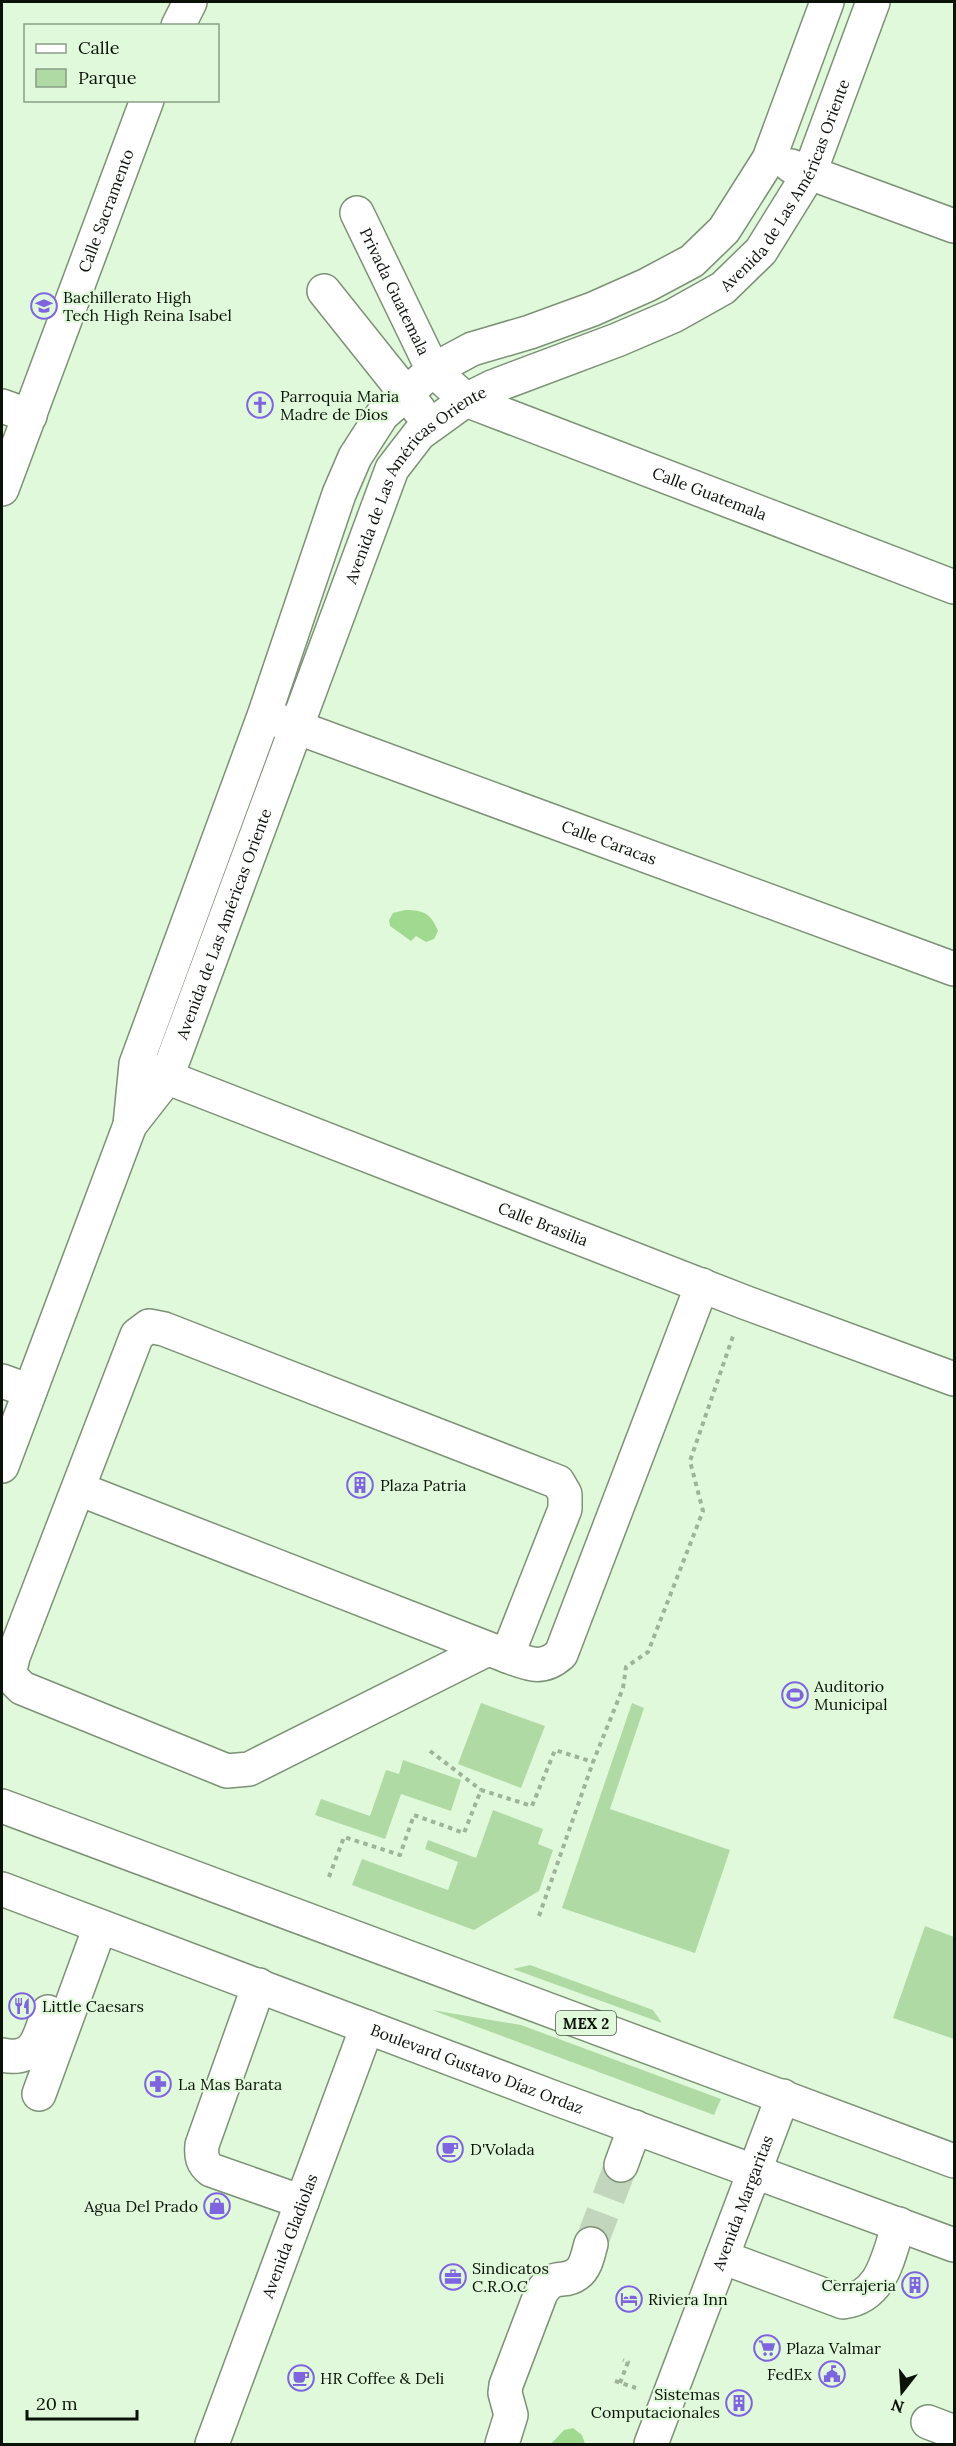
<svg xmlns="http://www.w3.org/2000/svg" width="956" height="2446" viewBox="0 0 956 2446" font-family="Lora,serif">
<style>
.green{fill:#afdaa3}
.water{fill:#9fda90}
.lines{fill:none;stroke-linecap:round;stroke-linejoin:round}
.minor-tunnel{stroke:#c1d6bc;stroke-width:33;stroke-dasharray:33 16;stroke-linecap:butt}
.minor-casing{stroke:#7c9176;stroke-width:36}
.major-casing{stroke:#7c9176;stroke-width:36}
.path{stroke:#9fb29a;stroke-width:4;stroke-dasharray:4.5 4.5;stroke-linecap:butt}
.minor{stroke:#fff;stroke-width:33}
.major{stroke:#fff;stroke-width:33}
.labels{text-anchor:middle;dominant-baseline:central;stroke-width:4.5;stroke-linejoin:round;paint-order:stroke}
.shield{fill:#e1f9db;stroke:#4b5848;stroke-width:1.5}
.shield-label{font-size:15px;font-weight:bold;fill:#0b1309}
.street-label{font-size:16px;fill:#0b1309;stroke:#e1f9db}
.poi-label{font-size:16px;fill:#0b1309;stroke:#e1f9db;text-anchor:start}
</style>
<rect width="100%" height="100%" fill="#e1f9db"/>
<g class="green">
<polygon points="481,1703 545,1726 521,1788 458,1764"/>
<polygon points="632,1703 644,1708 610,1809 730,1850 695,1953 562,1908"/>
<polygon points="403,1760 461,1780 451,1811 401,1794 385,1839 315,1815 321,1799 370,1816 386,1770 399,1774"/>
<polygon points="493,1810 543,1829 538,1844 553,1850 539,1891 474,1930 352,1885 362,1859 448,1890 458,1862 425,1849 428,1840 476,1858"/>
<polygon points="925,1926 954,1937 954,2039 893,2018"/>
<polygon points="530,1965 653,2010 662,2023 513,1969"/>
<polygon points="432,2010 521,2025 721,2099 714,2115"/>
</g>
<g class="water">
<path d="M405,910C423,910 431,913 438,931L434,939L426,942L416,936L411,941L390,926L389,920L393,913Z"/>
<polygon points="573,2428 582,2435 585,2444 551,2444 564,2430"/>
</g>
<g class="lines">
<polyline class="minor-tunnel" points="591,2244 621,2165"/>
<g class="minor-casing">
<g id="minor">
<polyline points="178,26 190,2"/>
<polyline points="791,166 954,226"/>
<path id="s1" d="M357,213L433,370L466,400L954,587"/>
<polyline points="324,291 419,410"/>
<polyline points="2,406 30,416"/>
<path id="s2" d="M2,489L147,100"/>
<path id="s3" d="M277,720L954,969"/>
<path id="s4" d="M148,1070L744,1302L954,1379"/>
<path id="s5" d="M130,1125L166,1079L392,469L419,434L466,400L492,387L617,340L673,316L723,288L761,251L810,172L873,2"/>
<polyline points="2,1381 30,1391"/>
<polyline points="2,1466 130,1125 136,1064 264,716 339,494 355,457 382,415 433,370 472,349 530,332 593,309 647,285 692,261 724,230 769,159 827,2"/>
<path d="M79,1489L507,1656C529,1664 542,1671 561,1654L702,1285"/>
<polyline points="488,1649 249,1769 227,1771 22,1688 9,1675 13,1657 137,1335 149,1326 164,1329 558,1482 565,1494 565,1509 507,1656"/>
<path d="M259,1985L202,2145C201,2156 202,2163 211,2170L302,2202"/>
<path d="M2,2055C36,2062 39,2038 48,2012"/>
<polyline points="39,2094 100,1927"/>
<polyline points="621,2165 635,2127"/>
<path d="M722,2257L843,2302C883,2297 888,2256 899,2224"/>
<polyline points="928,2422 954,2432"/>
<path id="s6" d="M212,2444L367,2027"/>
<path d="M502,2444L511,2415L505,2393L506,2385L541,2293C555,2271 563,2285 577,2274C586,2268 588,2254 591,2244"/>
<path id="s7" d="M651,2444L783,2096"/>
</g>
</g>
<g class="major-casing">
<g id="major">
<polyline points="2,1806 954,2161"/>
<path id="s8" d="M2,1889L552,2097L954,2245"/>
</g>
</g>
<g class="path">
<polyline points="430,1751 481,1790"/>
<polyline points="329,1877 344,1837 400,1855 414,1815 464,1833 481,1790 532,1806 555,1750 593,1762"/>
<polyline points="539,1916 593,1762 623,1688 626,1667 648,1652 703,1511 690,1461 733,1336"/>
<polyline points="615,2381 636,2388"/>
<polyline points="620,2383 628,2362 623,2360"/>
</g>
<use href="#minor" class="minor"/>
<use href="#major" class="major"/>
</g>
<defs>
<g id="university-ring" transform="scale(1.35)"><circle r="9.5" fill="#e1f9db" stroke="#7e64df" stroke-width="1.5"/><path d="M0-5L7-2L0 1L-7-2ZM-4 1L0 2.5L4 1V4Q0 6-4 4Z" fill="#7e64df"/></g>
<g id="church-ring" transform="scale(1.35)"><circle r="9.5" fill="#e1f9db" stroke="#7e64df" stroke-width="1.5"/><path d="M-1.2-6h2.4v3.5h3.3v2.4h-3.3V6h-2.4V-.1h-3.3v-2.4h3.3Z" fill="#7e64df"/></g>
<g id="building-ring" transform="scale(1.35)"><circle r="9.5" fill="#e1f9db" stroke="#7e64df" stroke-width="1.5"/><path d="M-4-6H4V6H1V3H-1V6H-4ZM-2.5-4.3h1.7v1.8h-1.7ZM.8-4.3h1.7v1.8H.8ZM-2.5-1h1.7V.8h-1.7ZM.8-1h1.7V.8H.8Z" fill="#7e64df"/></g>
<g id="stadium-ring" transform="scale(1.35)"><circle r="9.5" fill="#e1f9db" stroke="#7e64df" stroke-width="1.5"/><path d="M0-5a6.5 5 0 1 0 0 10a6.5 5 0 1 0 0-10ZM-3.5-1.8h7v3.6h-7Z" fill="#7e64df"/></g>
<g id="restaurant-ring" transform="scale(1.35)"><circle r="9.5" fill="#e1f9db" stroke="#7e64df" stroke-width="1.5"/><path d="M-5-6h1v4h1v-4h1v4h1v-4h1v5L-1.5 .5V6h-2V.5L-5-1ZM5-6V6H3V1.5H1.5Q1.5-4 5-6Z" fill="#7e64df"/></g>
<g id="pharmacy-ring" transform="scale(1.35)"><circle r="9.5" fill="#e1f9db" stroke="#7e64df" stroke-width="1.5"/><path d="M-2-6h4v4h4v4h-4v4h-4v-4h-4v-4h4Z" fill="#7e64df"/></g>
<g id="cafe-ring" transform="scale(1.35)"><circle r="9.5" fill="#e1f9db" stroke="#7e64df" stroke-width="1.5"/><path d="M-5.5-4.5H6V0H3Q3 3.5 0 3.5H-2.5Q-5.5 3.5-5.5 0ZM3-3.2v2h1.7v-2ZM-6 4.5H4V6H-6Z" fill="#7e64df"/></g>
<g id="shop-ring" transform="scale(1.35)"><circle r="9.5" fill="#e1f9db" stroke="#7e64df" stroke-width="1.5"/><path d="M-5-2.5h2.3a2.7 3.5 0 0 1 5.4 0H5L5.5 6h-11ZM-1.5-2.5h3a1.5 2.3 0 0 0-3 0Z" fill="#7e64df"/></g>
<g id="office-ring" transform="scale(1.35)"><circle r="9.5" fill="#e1f9db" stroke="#7e64df" stroke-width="1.5"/><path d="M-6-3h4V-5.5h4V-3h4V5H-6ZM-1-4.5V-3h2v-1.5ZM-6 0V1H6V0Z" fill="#7e64df"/></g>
<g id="hotel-ring" transform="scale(1.35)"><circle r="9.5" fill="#e1f9db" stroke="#7e64df" stroke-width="1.5"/><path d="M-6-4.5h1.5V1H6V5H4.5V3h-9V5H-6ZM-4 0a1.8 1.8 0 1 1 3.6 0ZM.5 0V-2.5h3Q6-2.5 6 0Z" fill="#7e64df"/></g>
<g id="supermarket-ring" transform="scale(1.35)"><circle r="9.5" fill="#e1f9db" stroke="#7e64df" stroke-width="1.5"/><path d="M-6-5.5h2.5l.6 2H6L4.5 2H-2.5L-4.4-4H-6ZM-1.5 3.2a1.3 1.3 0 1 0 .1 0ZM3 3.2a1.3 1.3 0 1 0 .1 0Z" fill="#7e64df"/></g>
<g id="civic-ring" transform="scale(1.35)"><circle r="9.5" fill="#e1f9db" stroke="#7e64df" stroke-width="1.5"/><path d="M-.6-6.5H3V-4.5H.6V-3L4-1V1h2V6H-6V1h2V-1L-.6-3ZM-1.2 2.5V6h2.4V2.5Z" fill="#7e64df"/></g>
</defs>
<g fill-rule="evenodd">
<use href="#university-ring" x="44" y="306"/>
<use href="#church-ring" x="260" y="405"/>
<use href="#building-ring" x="360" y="1485"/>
<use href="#stadium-ring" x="795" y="1695"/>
<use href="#restaurant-ring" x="22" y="2006"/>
<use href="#pharmacy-ring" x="158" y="2084"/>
<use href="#cafe-ring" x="450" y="2149"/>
<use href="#shop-ring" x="217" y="2206"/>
<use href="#office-ring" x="453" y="2277"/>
<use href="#building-ring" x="915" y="2285"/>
<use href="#hotel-ring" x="629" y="2299"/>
<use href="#supermarket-ring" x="767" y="2348"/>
<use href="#civic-ring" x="832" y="2374"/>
<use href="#cafe-ring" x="301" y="2378"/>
<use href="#building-ring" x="739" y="2403"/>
</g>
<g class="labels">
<rect class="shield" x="556" y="2011" width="60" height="24" rx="4.5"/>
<g class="shield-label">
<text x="586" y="2023">MEX 2</text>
</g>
<g class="street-label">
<text stroke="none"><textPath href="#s5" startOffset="1214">Avenida de Las Américas Oriente</textPath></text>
<text stroke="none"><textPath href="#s2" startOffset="297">Calle Sacramento</textPath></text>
<text stroke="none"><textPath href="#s1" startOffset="87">Privada Guatemala</textPath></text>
<text stroke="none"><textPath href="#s5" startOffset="710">Avenida de Las Américas Oriente</textPath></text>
<text stroke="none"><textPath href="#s1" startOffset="480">Calle Guatemala</textPath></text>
<text stroke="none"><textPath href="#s3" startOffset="354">Calle Caracas</textPath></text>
<text stroke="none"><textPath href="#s5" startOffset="224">Avenida de Las Américas Oriente</textPath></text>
<text stroke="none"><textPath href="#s4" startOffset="424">Calle Brasilia</textPath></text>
<text stroke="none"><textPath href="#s8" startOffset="508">Boulevard Gustavo Díaz Ordaz</textPath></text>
<text stroke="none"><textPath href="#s7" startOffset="258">Avenida Margaritas</textPath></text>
<text stroke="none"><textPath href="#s6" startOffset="222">Avenida Gladiolas</textPath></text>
</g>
<g class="poi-label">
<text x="63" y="297">Bachillerato High<tspan x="63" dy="18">Tech High Reina Isabel</tspan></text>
<text x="280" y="396">Parroquia Maria<tspan x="280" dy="18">Madre de Dios</tspan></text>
<text x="380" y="1485">Plaza Patria</text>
<text x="814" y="1686">Auditorio<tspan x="814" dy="18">Municipal</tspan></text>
<text x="42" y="2006">Little Caesars</text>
<text x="178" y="2084">La Mas Barata</text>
<text x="470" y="2149">D'Volada</text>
<text x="198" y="2206" text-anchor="end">Agua Del Prado</text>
<text x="472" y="2268">Sindicatos<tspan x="472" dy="18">C.R.O.C</tspan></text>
<text x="896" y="2285" text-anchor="end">Cerrajeria</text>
<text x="648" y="2299">Riviera Inn</text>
<text x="786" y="2348">Plaza Valmar</text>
<text x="812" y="2374" text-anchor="end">FedEx</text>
<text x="320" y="2378">HR Coffee &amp; Deli</text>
<text x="720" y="2394" text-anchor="end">Sistemas<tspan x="720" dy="18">Computacionales</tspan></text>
</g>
</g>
<rect width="956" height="2446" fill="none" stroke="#0b1309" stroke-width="6"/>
<rect x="24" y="24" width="195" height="78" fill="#e1f9db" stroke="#8b9d87" stroke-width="1.5"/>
<rect x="36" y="44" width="30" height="9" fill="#ffffff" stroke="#8b9d87" stroke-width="1.5"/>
<text x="78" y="54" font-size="18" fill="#0b1309">Calle</text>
<rect x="36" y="69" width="30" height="18" fill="#afdaa3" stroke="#8b9d87" stroke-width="1.5"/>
<text x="78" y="84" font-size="18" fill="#0b1309">Parque</text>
<g transform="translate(902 2392) rotate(197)" stroke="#e1f9db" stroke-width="4.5" paint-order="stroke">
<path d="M0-4.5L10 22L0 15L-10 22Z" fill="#0b1309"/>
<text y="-9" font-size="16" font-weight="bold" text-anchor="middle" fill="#0b1309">N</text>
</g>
<path d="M27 2410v9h110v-9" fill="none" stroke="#0b1309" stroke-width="3"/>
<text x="36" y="2410" font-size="18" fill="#0b1309" stroke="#e1f9db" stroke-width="4.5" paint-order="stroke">20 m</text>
</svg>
